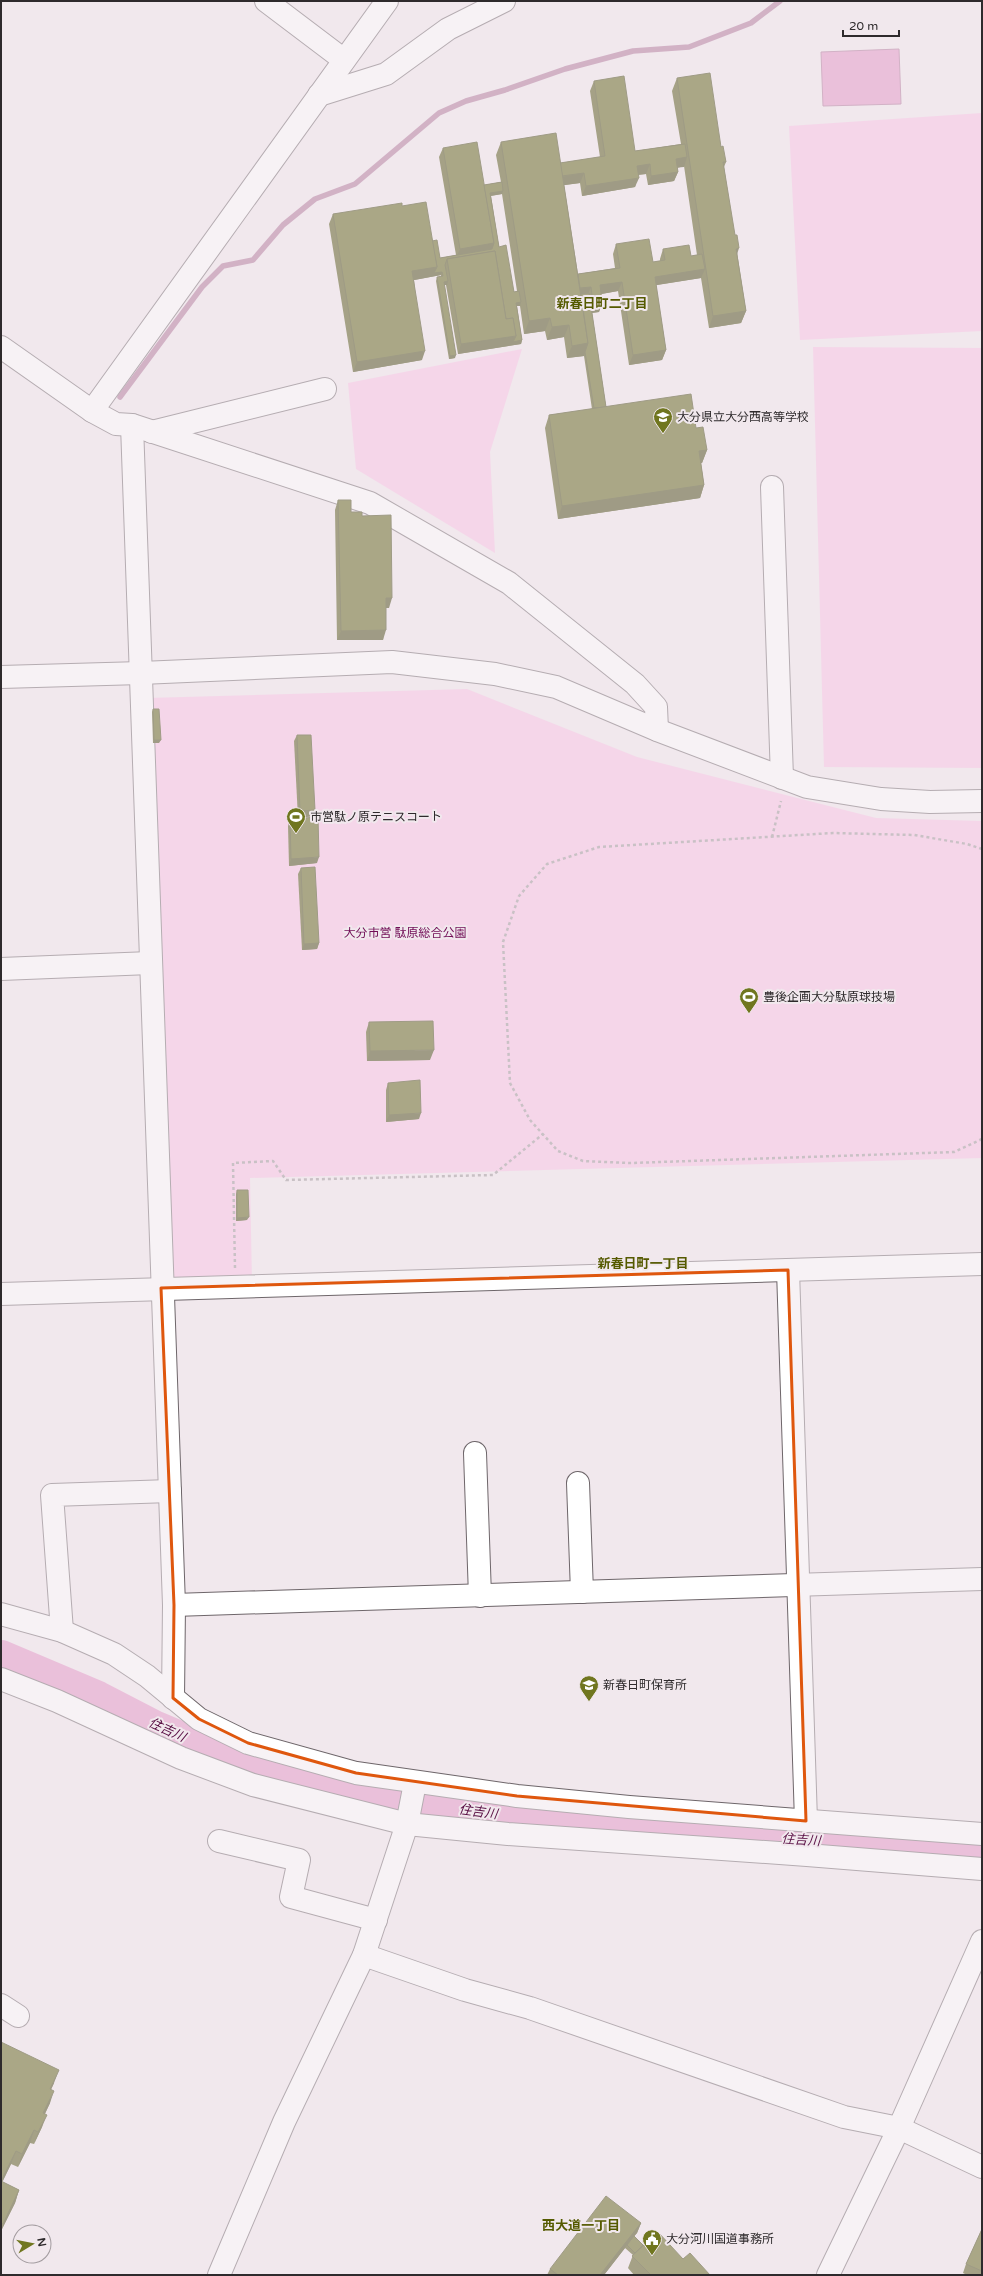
<svg xmlns="http://www.w3.org/2000/svg" width="983" height="2276" viewBox="0 0 983 2276" font-family="'Varela Round','Noto Sans JP',sans-serif">
<style>
.green{fill:#fac2e4}
.water{fill:#e390c4;stroke:#ad7196}
.lines{fill:none;stroke-linecap:round;stroke-linejoin:round}
.stream{stroke:#ad7196;stroke-width:5.5}
.river{stroke:#e390c4;stroke-width:34}
.minor-casing{stroke:#6e666a;stroke-width:24}
.path{stroke:#9a9396;stroke-width:2.5;stroke-dasharray:3 3;stroke-linecap:butt}
.minor{stroke:#fff;stroke-width:22}
.wall{fill:#494d09;fill-rule:evenodd}
.shaded-wall{fill:#3c3f08}
.building{fill:#555a0b;stroke:#3c3f08}
.marked{fill:none;stroke:#df570e;stroke-width:3;stroke-linejoin:round}
.labels{text-anchor:middle;dominant-baseline:central;stroke-width:4;stroke-linejoin:round;paint-order:stroke}
.poi-label{font-size:12px;fill:#2e2a2c;stroke:#f1e8ed;text-anchor:start}
.park-label{font-size:12px;fill:#710d56;stroke:#f1e8ed}
.neighbourhood-label{font-size:13px;font-weight:bold;fill:#555a00;stroke:#f1e8ed}
.water-label{font-size:13px;font-style:italic;fill:#580e43;stroke:#f1e8ed}
</style>
<rect width="100%" height="100%" fill="#f1e8ed"/>
<g class="green">
<polygon points="982,113 982,331 800,340 789,126"/>
<polygon points="813,347 982,348 982,768 824,767"/>
<polygon points="522,349 490,452 495,553 356,469 348,383"/>
<polygon points="467,689 637,757 876,818 982,821 982,1158 250,1178 252,1283 164,1285 147,698"/>
</g>
<polygon class="water" points="899,49 901,104 823,106 821,52"/>
<g class="lines">
<polyline class="stream" points="120,397 202,287 223,266 253,260 283,225 315,199 355,184 439,113 466,101 505,90 565,69 633,51 689,47 751,23 780,1"/>
<polyline class="river" points="1,1657 98,1698 156,1728 208,1750 317,1785 400,1802 537,1820 982,1853"/>
<g class="minor-casing">
<g id="minor">
<polyline points="266,1 344,60"/>
<polyline points="319,95 386,74 448,29 504,1"/>
<polyline points="1,347 92,411 116,424 132,425 370,503 509,583 635,684 656,707 657,730"/>
<polyline points="92,411 387,1"/>
<polyline points="132,425 174,1605 173,1698"/>
<polyline points="152,432 325,389"/>
<polyline points="772,487 782,778"/>
<polyline points="1,677 141,673 392,662 495,674 556,687 657,730 807,787 881,799 930,802 982,801"/>
<polyline points="1,969 150,963"/>
<polyline points="788,1270 806,1821"/>
<polyline points="1,1294 982,1264"/>
<polyline points="475,1453 480,1596"/>
<polyline points="578,1483 582,1592"/>
<polyline points="174,1605 982,1579"/>
<polyline points="1,1614 62,1631 114,1654 147,1676 199,1719 248,1743 356,1773 517,1796 629,1807 982,1834"/>
<polyline points="62,1631 52,1495 170,1491"/>
<polyline points="1,1679 57,1701 181,1758 253,1785 407,1824 508,1834 807,1855 982,1869"/>
<polyline points="219,1841 299,1860 291,1897 376,1920"/>
<polyline points="364,1955 465,1990 530,2008 844,2117 899,2128 982,2167"/>
<polyline points="1,2005 18,2016"/>
<polyline points="219,2275 284,2122 364,1955 407,1824 415,1783"/>
<polyline points="828,2275 899,2128 982,1941"/>
</g>
</g>
<g class="path">
<polyline points="772,837 781,801"/>
<polyline points="982,849 967,844 914,835 833,833 599,847 547,864 519,896 503,942 510,1083 530,1120 558,1151 583,1161 631,1163 954,1152 982,1139"/>
<polyline points="235,1268 233,1163 273,1161 286,1180 493,1175 543,1134"/>
</g>
<use href="#minor" class="minor"/>
</g>
<g class="wall">
<path d="M677,78L721,147L726,162L724,167L746,311L741,323L709,328L701,278L656,285L666,350L662,360L629,365L618,291L601,294L602,302L599,312L592,313L606,407L696,428L707,450L702,463H701L704,485L700,498L558,519L545,428L549,415L592,409L584,356L567,358L564,337L547,340L545,331L524,334L520,306H517L522,340L521,344L458,354L446,285H444L455,358L449,359L436,281L437,277H441V275L414,280L422,360L353,372L329,224L333,214L402,206L432,241L440,258L456,255L439,157L443,148L484,185L501,182L496,155L501,142L560,163L600,157L590,91L594,81L635,151L681,144L672,91ZM684,166L697,255L691,256L663,249L660,259V261L653,262L616,244L613,254L615,268L578,274L564,185L580,183L582,196L635,187L638,175L646,174L648,185L674,181L678,172L677,168ZM502,194L517,291L514,292L499,247L491,196Z"/>
<polygon points="338,500 351,512 362,516 389,608 386,608 383,640 337,640 335,510"/>
<polygon points="153,709 159,743 153,743 152,712"/>
<polygon points="297,735 315,810 313,816 298,818 294,741"/>
<polygon points="290,819 317,863 289,866 288,826"/>
<polygon points="301,868 319,943 317,949 302,950 298,874"/>
<polygon points="369,1022 430,1060 367,1061 366,1032"/>
<polygon points="388,1083 419,1119 386,1122 386,1090"/>
<polygon points="237,1190 247,1220 236,1221 236,1194"/>
<polygon points="1,2042 54,2083 51,2089 50,2103 45,2114 42,2127 34,2144 30,2143 18,2167 11,2164 2,2182 19,2190 15,2203 1,2231"/>
<polygon points="641,2223 637,2233 634,2236 643,2245 683,2259 710,2275 634,2275 628,2268 633,2255 625,2248 604,2275 547,2275 550,2269"/>
<polygon points="982,2229 982,2275 967,2275 963,2273 966,2264"/>
</g>
<g class="shaded-wall">
<polygon points="687,157 684,167 672,168 676,159"/>
<polygon points="650,164 646,174 634,175 637,166"/>
<polygon points="678,172 674,181 648,185 651,176"/>
<polygon points="584,173 580,183 558,186 561,177"/>
<polygon points="639,178 635,187 582,196 586,186"/>
<polygon points="503,191 502,194 489,196 490,193"/>
<polygon points="494,243 491,253 456,258 460,249"/>
<polygon points="739,248 735,261 736,249"/>
<polygon points="437,267 442,272 441,275 409,281 412,271"/>
<polygon points="705,269 701,278 651,286 655,277"/>
<polygon points="448,281 447,285 442,285 444,282"/>
<polygon points="622,282 618,291 596,295 600,285"/>
<polygon points="591,287 587,296 577,298 578,289"/>
<polygon points="521,302 520,306 515,306 516,303"/>
<polygon points="602,302 599,312 590,313 593,303"/>
<polygon points="746,311 741,323 709,328 713,316"/>
<polygon points="550,318 545,331 524,334 529,321"/>
<polygon points="569,325 564,337 547,340 552,327"/>
<polygon points="516,336 522,340 521,344 458,354 461,344"/>
<polygon points="588,343 584,356 567,358 572,346"/>
<polygon points="666,350 662,360 629,365 633,355"/>
<polygon points="425,351 422,360 353,372 357,362"/>
<polygon points="456,355 455,358 449,359 450,356"/>
<polygon points="707,450 702,463 695,464 699,451"/>
<polygon points="704,485 700,498 558,519 562,506"/>
<polygon points="386,598 392,598 389,608 382,608"/>
<polygon points="386,630 383,640 337,640 341,631"/>
<polygon points="154,740 161,740 159,743 153,743"/>
<polygon points="315,810 313,816 298,818 300,811"/>
<polygon points="319,857 317,863 289,866 291,859"/>
<polygon points="319,943 317,949 302,950 304,944"/>
<polygon points="434,1050 430,1060 367,1061 370,1051"/>
<polygon points="421,1113 419,1119 386,1122 389,1115"/>
<polygon points="249,1217 247,1220 236,1221 237,1218"/>
<polygon points="59,2070 54,2083 46,2101 50,2089"/>
<polygon points="54,2091 50,2103 39,2125 43,2113"/>
<polygon points="47,2115 42,2127 34,2144 38,2132"/>
<polygon points="34,2130 30,2143 18,2167 22,2154"/>
<polygon points="16,2151 11,2164 1,2185 1,2182"/>
<polygon points="19,2190 15,2203 1,2231 3,2224"/>
<polygon points="641,2223 637,2233 627,2245 625,2248 604,2275 600,2275"/>
</g>
<g class="building">
<polygon points="710,73 721,147 723,146 726,162 723,162 735,235 737,235 739,248 736,249 746,311 713,316 677,78"/>
<polygon points="624,76 635,151 685,144 687,157 676,159 678,172 651,176 650,164 637,166 639,178 586,186 584,173 562,176 560,163 605,156 594,81"/>
<polygon points="556,133 588,343 572,346 569,325 552,327 550,318 529,321 501,142"/>
<polygon points="477,142 494,243 460,249 443,148"/>
<polygon points="502,182 503,191 490,193 499,247 506,245 514,292 519,291 521,302 516,303 522,340 513,342 516,336 513,318 506,319 495,251 447,259 445,265 448,281 444,282 456,355 450,356 437,277 443,276 442,272 434,273 437,267 432,241 437,240 440,258 492,249 494,243 484,185"/>
<polygon points="426,202 437,267 412,271 425,351 357,362 333,214 402,203 402,206"/>
<polygon points="649,239 653,262 665,260 663,249 689,245 691,256 702,254 705,269 655,277 666,350 633,355 622,282 600,285 602,302 593,303 591,287 580,288 578,274 620,268 616,244"/>
<polygon points="495,251 506,319 513,318 516,336 461,344 447,259"/>
<polygon points="589,293 606,407 594,408 585,352 588,343 581,294"/>
<polygon points="691,394 696,428 703,427 707,450 699,451 704,485 562,506 549,415"/>
<polygon points="338,500 351,500 351,512 362,512 362,516 391,515 392,598 386,598 386,630 341,631"/>
<polygon points="153,709 159,709 161,740 154,740"/>
<polygon points="297,735 311,735 315,810 300,811"/>
<polygon points="318,817 319,857 291,859 290,819"/>
<polygon points="315,867 319,943 304,944 301,868"/>
<polygon points="433,1021 434,1050 370,1051 369,1022"/>
<polygon points="420,1080 421,1113 389,1115 388,1083"/>
<polygon points="237,1190 248,1190 249,1217 237,1218"/>
<polygon points="1,2042 59,2070 50,2089 54,2091 43,2113 47,2115 38,2132 34,2130 22,2154 16,2151 1,2181 19,2190 3,2224 1,2223"/>
<polygon points="606,2196 641,2223 600,2275 558,2275 550,2269"/>
<polygon points="982,2229 982,2271 966,2264"/>
<polygon points="658,2232 683,2259 690,2253 710,2275 651,2275 632,2256"/>
<polygon points="634,2236 643,2245 635,2253 627,2245"/>
</g>
<path d="M0 0H983V2276H0ZM788,1270L806,1821L517,1796L356,1773L248,1743L199,1719L173,1698L174,1605L161,1288Z" fill="#f1e8ed" fill-opacity=".55" fill-rule="evenodd"/>
<path class="marked" d="M788,1270L806,1821L517,1796L356,1773L248,1743L199,1719L173,1698L174,1605L161,1288Z"/>
<defs>
<g id="school-pin" transform="scale(1)"><path d="M0 17L-7.5 6A9.5 9.5 0 1 1 7.5 6Z" fill="#70761f" stroke="#f1e8ed"/><path d="M0-5L7-2L0 1L-7-2ZM-4 1L0 2.5L4 1V4Q0 6-4 4Z" fill="#fff"/></g>
<g id="stadium-pin" transform="scale(1)"><path d="M0 17L-7.5 6A9.5 9.5 0 1 1 7.5 6Z" fill="#70761f" stroke="#f1e8ed"/><path d="M0-5a6.5 5 0 1 0 0 10a6.5 5 0 1 0 0-10ZM-3.5-1.8h7v3.6h-7Z" fill="#fff"/></g>
<g id="civic-pin" transform="scale(1)"><path d="M0 17L-7.5 6A9.5 9.5 0 1 1 7.5 6Z" fill="#70761f" stroke="#f1e8ed"/><path d="M-.6-6.5H3V-4.5H.6V-3L4-1V1h2V6H-6V1h2V-1L-.6-3ZM-1.2 2.5V6h2.4V2.5Z" fill="#fff"/></g>
</defs>
<g fill-rule="evenodd">
<use href="#school-pin" x="663" y="417"/>
<use href="#stadium-pin" x="296" y="817"/>
<use href="#stadium-pin" x="749" y="997"/>
<use href="#school-pin" x="589" y="1685"/>
<use href="#civic-pin" x="652" y="2239"/>
</g>
<g class="labels">
<g class="poi-label">
<text x="677" y="417">大分県立大分西高等学校</text>
<text x="310" y="817">市営駄ノ原テニスコート</text>
<text x="763" y="997">豊後企画大分駄原球技場</text>
<text x="603" y="1685">新春日町保育所</text>
<text x="666" y="2239">大分河川国道事務所</text>
</g>
<g class="park-label">
<text x="405" y="933">大分市営 駄原総合公園</text>
</g>
<g class="neighbourhood-label">
<text x="602" y="304">新春日町二丁目</text>
<text x="643" y="1264">新春日町一丁目</text>
<text x="581" y="2226">西大道一丁目</text>
</g>
<g class="water-label">
<text transform="translate(167 1730) rotate(25)">住吉川</text>
<text transform="translate(478 1812) rotate(8)">住吉川</text>
<text transform="translate(801 1840) rotate(4)">住吉川</text>
</g>
</g>
<rect width="983" height="2276" fill="none" stroke="#2e2a2c" stroke-width="4"/>
<g transform="translate(32 2244) rotate(80)"><circle r="19" fill="#f1e8ed" stroke="#a39ca0"/>
<path d="M0-3L7 15L0 10L-7 15Z" fill="#70761f"/>
<text y="-6" font-size="11" font-weight="bold" text-anchor="middle" fill="#2e2a2c">N</text>
</g>
<path d="M843 30v6h56v-6" fill="none" stroke="#2e2a2c" stroke-width="2"/>
<text x="849" y="30" font-size="12" fill="#2e2a2c" stroke="#f1e8ed" stroke-width="3" paint-order="stroke">20 m</text>
</svg>
